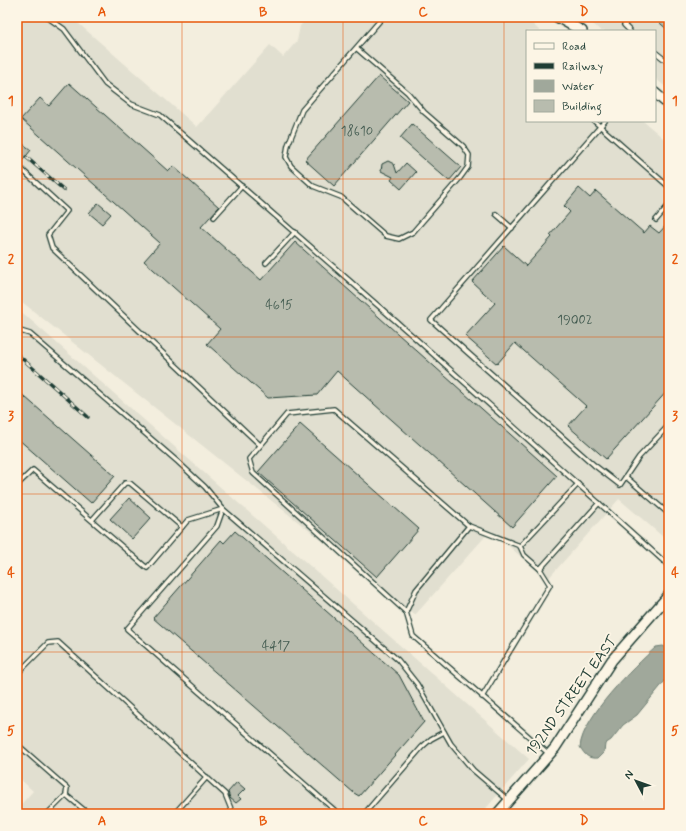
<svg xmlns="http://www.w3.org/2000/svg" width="686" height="831" viewBox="0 0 686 831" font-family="Mynerve,sans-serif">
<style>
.built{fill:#e1dfd0}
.water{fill:#a0a89b;stroke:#6c7d72}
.building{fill:#b8bcae;stroke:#1f3d34}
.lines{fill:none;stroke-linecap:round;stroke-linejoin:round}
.service-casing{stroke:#1f3d34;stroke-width:6}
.tertiary-casing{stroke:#1f3d34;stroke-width:12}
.service{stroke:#fcf5e5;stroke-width:3.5}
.tertiary{stroke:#fcf5e5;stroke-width:9}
.rail-casing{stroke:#1f3d34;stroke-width:3.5}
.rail{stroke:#fcf5e5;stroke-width:2;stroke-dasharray:6;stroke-linecap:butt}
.grid{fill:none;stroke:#e8590c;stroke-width:1;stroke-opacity:0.55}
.labels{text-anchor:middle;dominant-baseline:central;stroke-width:3.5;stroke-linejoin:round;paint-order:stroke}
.number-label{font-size:13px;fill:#455d52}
.street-label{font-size:15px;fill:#1f3d34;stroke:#fcf5e5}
.neatline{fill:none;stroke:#e8590c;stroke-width:1.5}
.grid-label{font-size:13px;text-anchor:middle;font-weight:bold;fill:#e8590c}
</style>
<rect width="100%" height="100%" fill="#f3eede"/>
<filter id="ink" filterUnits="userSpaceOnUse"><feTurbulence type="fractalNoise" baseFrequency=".025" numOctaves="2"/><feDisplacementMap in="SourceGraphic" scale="8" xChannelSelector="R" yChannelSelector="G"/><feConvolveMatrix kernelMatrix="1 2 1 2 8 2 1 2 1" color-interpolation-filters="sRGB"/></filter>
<g filter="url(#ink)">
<g class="built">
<polygon points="17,17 71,17 197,127 270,45 283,57 297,41 300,26 308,17 525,17 540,31 527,31 527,121 643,121 669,143 669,542 619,499 547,580 491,530 415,615 17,298"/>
<polygon points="579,17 669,17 669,90 655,78 655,31 601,31 593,24"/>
<polygon points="17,308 529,759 481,814 17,814 17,809 33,791 17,776"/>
</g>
<path class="water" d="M663,646L669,649V676L637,715L623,725L611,740L605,744L604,752L598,758C588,759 585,755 580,747C583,716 633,668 656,647Z"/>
<g class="building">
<polygon points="653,17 669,17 669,31"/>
<polygon points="379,76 408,101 334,186 305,160"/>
<polygon points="69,83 168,171 173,166 219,207 201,227 261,280 295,242 557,476 512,527 337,371 317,395 268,398 207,344 220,329 144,261 160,243 21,119 40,98 49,106"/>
<polygon points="412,124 461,167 449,181 400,138"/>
<polygon points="23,144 31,150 23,160 17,155 17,151"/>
<polygon points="388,161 394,164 397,173 406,163 416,172 401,189 391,180 393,177 381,171 382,164"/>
<polygon points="579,188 590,198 596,191 644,233 650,226 659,233 669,222 669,389 606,459 568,426 586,406 515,343 497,364 465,336 495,303 472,282 504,246 526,266 552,237 550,235 570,212 564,206"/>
<polygon points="98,203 111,214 102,224 89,213"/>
<polygon points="17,390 115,476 91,503 17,438"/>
<polygon points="300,424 419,529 377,577 258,472"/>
<polygon points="129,498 151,518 132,539 110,519"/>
<polygon points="235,531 399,675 424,722 359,796 354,793 153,618 221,540 224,543"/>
<polygon points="237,782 245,789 238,796 241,799 236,803 230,798 228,792"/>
</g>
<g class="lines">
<g class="service-casing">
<g id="service">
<polyline points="47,17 64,29 105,84 131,104 160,115 414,337 669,566"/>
<polyline points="630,31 624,25 631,17"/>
<polyline points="356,48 408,93 424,112 463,146 469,155 468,167 460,178 413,232 399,239 386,236 341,197 313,186 291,166 286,157 288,145 302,110 383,17"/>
<polyline points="655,52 669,63"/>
<polyline points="594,121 669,187"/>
<polyline points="605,121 431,320 594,465 620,485 639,457 669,425"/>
<polyline points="17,165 67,211 48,235 52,248 260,445"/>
<polyline points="496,214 512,228"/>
<polyline points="214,217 242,186"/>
<polyline points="656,220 669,205"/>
<polyline points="266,263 295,232"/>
<polyline points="17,330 30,334 178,462 205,487 223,509 398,660 417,684 451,744 473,770 508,800"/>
<polyline points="626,477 669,514"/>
<polyline points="17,485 33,470 147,568 188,520 223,509"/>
<polyline points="223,509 217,526 127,629 339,814"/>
<polyline points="92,520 125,483 130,483 182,527"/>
<polyline points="520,546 578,484"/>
<polyline points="540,569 599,503"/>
<polyline points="406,612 416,590 469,526"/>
<polyline points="17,674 48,643 58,642 225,794 233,814"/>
<polyline points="482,697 550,585 540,569 524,555 520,546 469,526 334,409 287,414 249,459 253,473 406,612 413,636 549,754"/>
<polyline points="17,744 67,788 66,795 47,814"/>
<polyline points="66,795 89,814"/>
<polyline points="174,814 207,777"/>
<polyline points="364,814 422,747 431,739 444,732"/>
</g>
</g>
<g class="tertiary-casing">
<g id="tertiary">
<polyline points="557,17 582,31"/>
<polyline points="655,93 669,105"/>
<polyline points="497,814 555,748 612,660 669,595"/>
</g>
</g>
<use href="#service" class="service"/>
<use href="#tertiary" class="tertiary"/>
<g class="rail-casing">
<g id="rail">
<polyline points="17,149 18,150"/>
<polyline points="26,157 64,190"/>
<polyline points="17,354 88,417"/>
</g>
</g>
<use href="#rail" class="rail"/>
</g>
</g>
<path class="grid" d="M182,17V814M343,17V814M504,17V814M17,179H669M17,337H669M17,494H669M17,652H669"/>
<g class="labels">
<g class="number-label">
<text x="357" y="131">18610</text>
<text x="279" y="305">4615</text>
<text x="575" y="320">19002</text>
<text x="276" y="646">4417</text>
</g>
<g class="street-label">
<text transform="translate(572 696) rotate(-54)">192ND STREET EAST</text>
</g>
</g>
<rect width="686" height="831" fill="none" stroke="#fcf5e5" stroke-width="44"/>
<rect x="526" y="30" width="130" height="92" fill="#fcf5e5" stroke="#a4ab9e"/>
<rect x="534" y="43" width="20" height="6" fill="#fcf5e5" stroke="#a4ab9e"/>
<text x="562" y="50" font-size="12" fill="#1f3d34">Road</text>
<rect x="534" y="63" width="20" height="6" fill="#1f3d34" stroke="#a4ab9e"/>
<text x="562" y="70" font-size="12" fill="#1f3d34">Railway</text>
<rect x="534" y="80" width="20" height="12" fill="#a0a89b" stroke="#a4ab9e"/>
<text x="562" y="90" font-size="12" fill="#1f3d34">Water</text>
<rect x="534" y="100" width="20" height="12" fill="#b8bcae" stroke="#a4ab9e"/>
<text x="562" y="110" font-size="12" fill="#1f3d34">Building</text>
<g transform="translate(636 781) rotate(311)" stroke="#fcf5e5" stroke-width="3" paint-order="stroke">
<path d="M0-3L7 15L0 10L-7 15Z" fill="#1f3d34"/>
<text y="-6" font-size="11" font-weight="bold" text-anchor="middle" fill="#1f3d34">N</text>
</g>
<rect x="22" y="22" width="642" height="787" class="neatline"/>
<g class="grid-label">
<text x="102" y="16">A</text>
<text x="263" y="16">B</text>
<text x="423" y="16">C</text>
<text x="584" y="16">D</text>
<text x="11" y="105">1</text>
<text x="675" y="105">1</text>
<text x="11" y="263">2</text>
<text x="675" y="263">2</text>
<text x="11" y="420">3</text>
<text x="675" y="420">3</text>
<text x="11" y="577">4</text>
<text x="675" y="577">4</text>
<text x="11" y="735">5</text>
<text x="675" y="735">5</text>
<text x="102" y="825">A</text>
<text x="263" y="825">B</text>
<text x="423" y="825">C</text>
<text x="584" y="825">D</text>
</g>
</svg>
